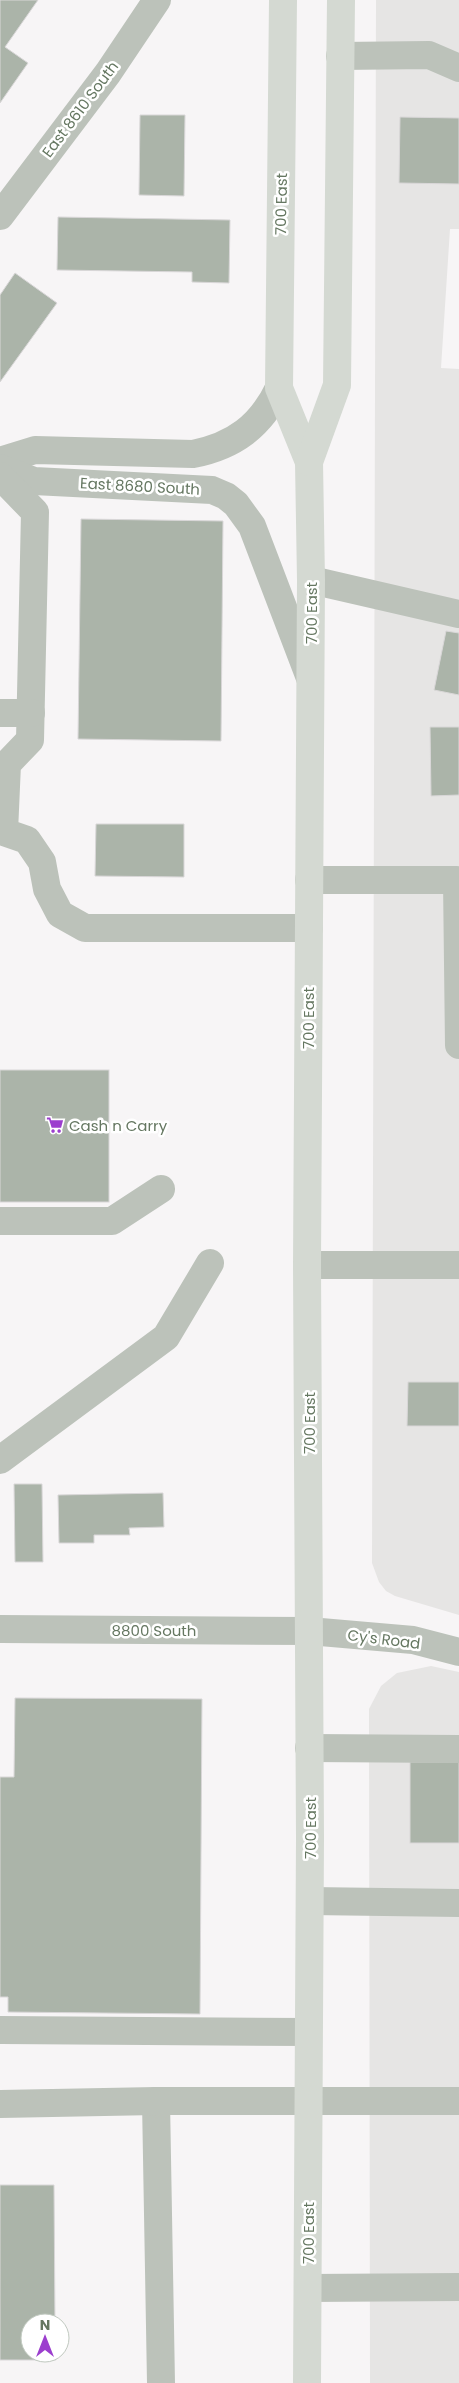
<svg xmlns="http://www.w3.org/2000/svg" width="459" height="2383" viewBox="0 0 459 2383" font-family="Poppins,sans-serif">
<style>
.built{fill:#e6e5e4}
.building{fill:#abb4a9;stroke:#d9d7d8}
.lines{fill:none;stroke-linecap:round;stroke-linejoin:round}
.minor{stroke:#bcc2ba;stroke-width:28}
.major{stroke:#d4d9d2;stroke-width:28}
.labels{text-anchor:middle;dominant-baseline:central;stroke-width:5;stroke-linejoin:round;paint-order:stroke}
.street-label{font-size:15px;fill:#657761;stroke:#fff}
.poi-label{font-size:15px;fill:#657761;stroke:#fff;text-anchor:start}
</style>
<rect width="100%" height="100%" fill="#f7f5f6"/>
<g class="built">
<polygon points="376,0 459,0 459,229 450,229 441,368 459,369 459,1615 395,1596 386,1591 379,1582 372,1563"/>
<polygon points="431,1666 459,1672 459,2383 370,2383 369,1709 381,1686 397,1673"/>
</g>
<g class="building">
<polygon points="0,0 38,0 5,47 28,63 0,103"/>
<polygon points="140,115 185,115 184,196 139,195"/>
<polygon points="400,117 459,118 459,184 399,183"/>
<polygon points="58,217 230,220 229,283 192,282 192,272 57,270"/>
<polygon points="15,273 57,303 0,382 0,295"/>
<polygon points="81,519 223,521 221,741 78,739"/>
<polygon points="446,631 459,633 459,695 434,690"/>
<polygon points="430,727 459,727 459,795 431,796"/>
<polygon points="96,824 184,824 184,877 95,876"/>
<rect x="0" y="1070" width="109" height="132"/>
<polygon points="408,1382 459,1382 459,1426 407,1426"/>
<polygon points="14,1484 42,1484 43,1562 15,1562"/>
<polygon points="163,1493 164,1527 129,1528 130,1535 94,1535 94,1543 59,1543 58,1495"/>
<polygon points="15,1698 202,1699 200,2014 8,2012 8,1997 0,1997 0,1777 14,1777"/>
<rect x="410" y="1762" width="49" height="81"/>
<polygon points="0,2185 54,2185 55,2323 30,2323 30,2353 56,2353 56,2360 0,2360"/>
</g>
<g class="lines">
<g class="minor">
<polyline points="340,56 429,55 459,68"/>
<polyline points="0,216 108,73 157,0"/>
<path d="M0,461L35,450L193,454C234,446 261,426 279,388"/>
<polyline points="0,468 34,481 212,490 226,496 236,504 252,526 310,678"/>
<polyline points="0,476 35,512 30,740 7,764 4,832 27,840 42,862 47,889 60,914 85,928 309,928"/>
<polyline points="311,580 459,614"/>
<polyline points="0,713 31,713"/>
<polyline points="309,880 457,880 459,1045"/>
<polyline points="0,1221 112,1221 161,1189"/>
<polyline points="307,1265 459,1265"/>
<polyline points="0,1460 166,1337 210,1263"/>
<polyline points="0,1629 309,1631 413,1640 459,1652"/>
<polyline points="309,1748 459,1749"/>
<polyline points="310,1901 459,1903"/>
<polyline points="0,2030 308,2032"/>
<polyline points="156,2101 161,2383"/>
<polyline points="0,2104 156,2101 459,2101"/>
<polyline points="308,2288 459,2287"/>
</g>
<g class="major">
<polyline points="283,0 279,388 309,462 311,580 307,1265 310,1838 307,2383"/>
<polyline points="309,462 337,385 341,0"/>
</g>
</g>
<defs>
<g id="supermarket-bare" transform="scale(1.35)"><path d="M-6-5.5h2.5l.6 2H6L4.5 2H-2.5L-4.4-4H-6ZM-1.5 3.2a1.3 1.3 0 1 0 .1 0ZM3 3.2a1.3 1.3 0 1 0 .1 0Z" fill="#9c3ece" stroke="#fff" stroke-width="2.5" paint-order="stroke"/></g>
</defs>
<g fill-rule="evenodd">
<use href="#supermarket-bare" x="55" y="1125"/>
</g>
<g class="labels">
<g class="street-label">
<text transform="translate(80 109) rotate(-53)">East 8610 South</text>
<text transform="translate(281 204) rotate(-89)">700 East</text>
<text transform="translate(140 486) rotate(3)">East 8680 South</text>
<text transform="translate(311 613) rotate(-90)">700 East</text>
<text transform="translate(308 1018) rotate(-90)">700 East</text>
<text transform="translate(309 1423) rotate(-90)">700 East</text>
<text x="154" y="1630">8800 South</text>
<text transform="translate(384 1639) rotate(7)">Cy's Road</text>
<text transform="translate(310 1828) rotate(-90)">700 East</text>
<text transform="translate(308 2233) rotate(-90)">700 East</text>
</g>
<g class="poi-label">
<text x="69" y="1125">Cash n Carry</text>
</g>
</g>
<g transform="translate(45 2338)"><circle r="24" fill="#ffffff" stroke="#c1c9c0"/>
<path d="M0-4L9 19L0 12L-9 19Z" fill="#9c3ece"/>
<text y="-8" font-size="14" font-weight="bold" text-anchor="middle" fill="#657761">N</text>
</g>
</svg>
